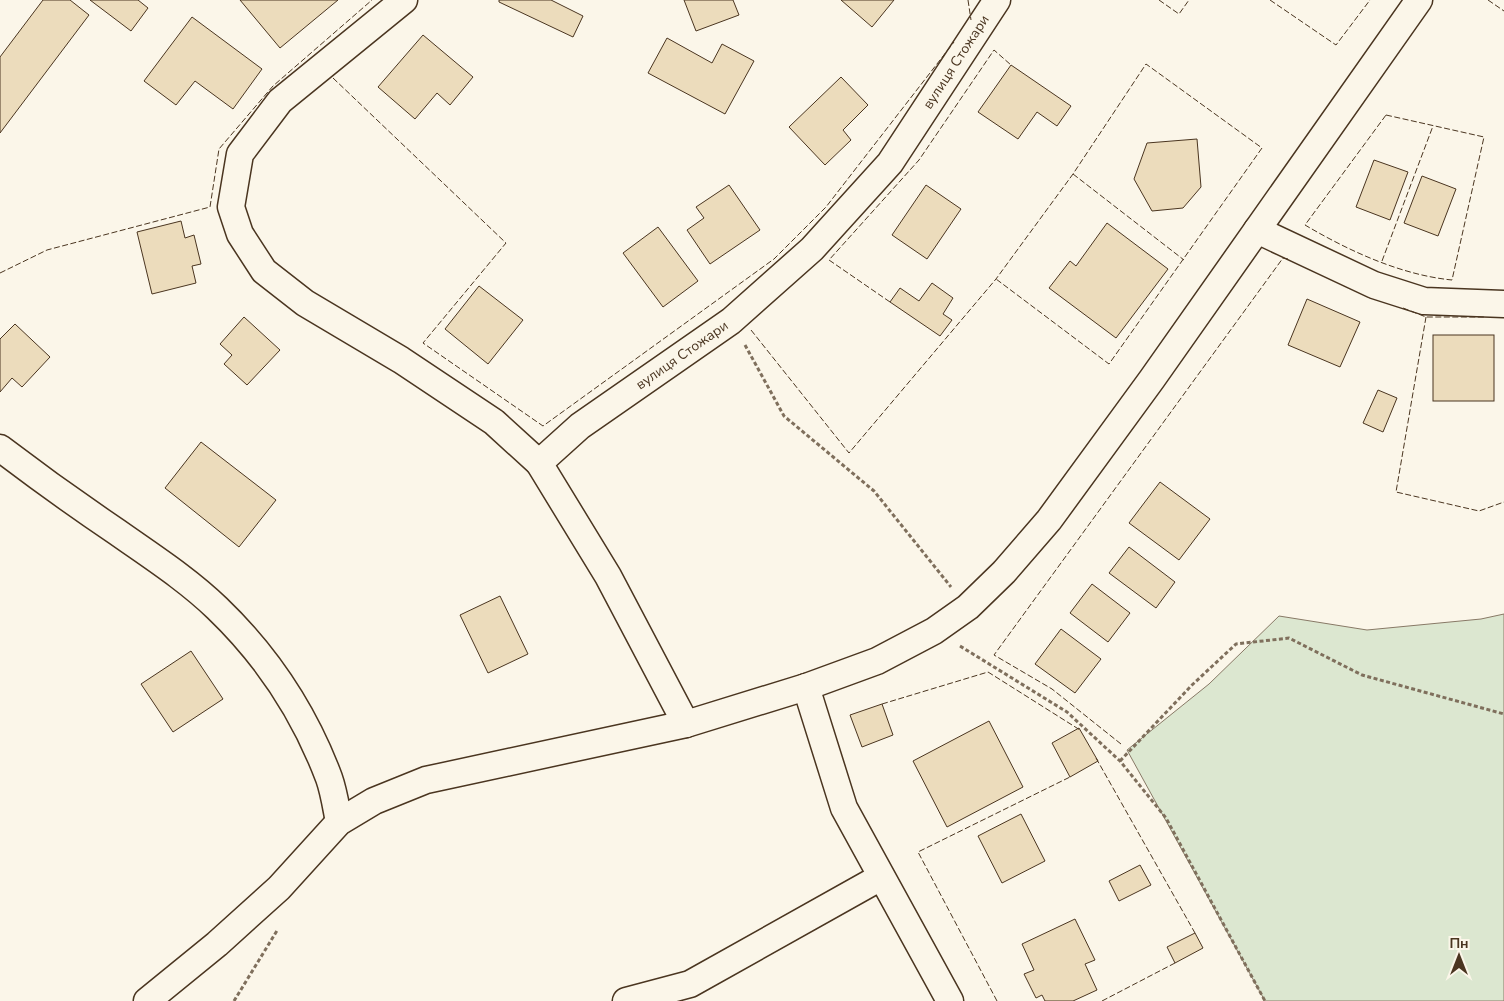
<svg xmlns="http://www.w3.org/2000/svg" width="1504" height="1001" viewBox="0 0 1504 1001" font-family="'Nunito Sans',sans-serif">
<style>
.green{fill:#dce7d0;stroke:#887966}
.building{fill:#ecdcbc;stroke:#4a3520}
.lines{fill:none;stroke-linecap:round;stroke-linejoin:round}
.minor-casing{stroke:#4a3520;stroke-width:29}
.path{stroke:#7f6f5c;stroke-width:3;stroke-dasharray:4 2.5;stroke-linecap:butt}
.minor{stroke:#fbf6e9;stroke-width:26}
.fence{stroke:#4a3520;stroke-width:1;stroke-dasharray:6 2.5;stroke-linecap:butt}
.labels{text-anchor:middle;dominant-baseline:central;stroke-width:4;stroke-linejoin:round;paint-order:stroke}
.street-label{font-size:14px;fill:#4a3520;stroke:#fbf6e9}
</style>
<rect width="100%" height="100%" fill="#fbf6e9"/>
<polygon class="green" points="1504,614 1504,1001 1265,1001 1127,750 1209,684 1279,616 1367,630 1481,619"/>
<g class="building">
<polygon points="43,0 70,0 89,15 0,133 0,57"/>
<polygon points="90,0 138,0 148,8 131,31"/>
<polygon points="240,0 338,0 280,48"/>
<polygon points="499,0 551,0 583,16 573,37 499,2"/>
<polygon points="684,0 733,0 739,15 696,31"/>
<polygon points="841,0 894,0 872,27"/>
<polygon points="192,17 262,69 233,109 195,81 176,105 144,81"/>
<polygon points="423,35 473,77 450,105 437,93 415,119 378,87"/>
<polygon points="667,38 712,63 722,44 754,61 725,114 648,73"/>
<polygon points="1011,65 1071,106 1057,126 1037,112 1018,139 978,112"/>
<polygon points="841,77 868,105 843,130 851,140 825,165 789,127"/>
<polygon points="1197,139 1201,187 1183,208 1152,211 1134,179 1147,143"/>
<polygon points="1374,160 1408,172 1390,220 1356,207"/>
<polygon points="1422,176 1456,189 1438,236 1404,223"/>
<polygon points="729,185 760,230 710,264 687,230 704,218 696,207"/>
<polygon points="926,185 961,209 927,259 892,235"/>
<polygon points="181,221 185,238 194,235 201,264 192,266 196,283 152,294 137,232"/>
<polygon points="1107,223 1168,269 1116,338 1049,288 1070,261 1076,266"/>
<polygon points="658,227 698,281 663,307 623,253"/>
<polygon points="932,283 953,298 943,314 952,320 940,336 890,302 900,288 919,301"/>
<polygon points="479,286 523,320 488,364 445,329"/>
<polygon points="1307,299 1360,322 1340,367 1288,345"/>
<polygon points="244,317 280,350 247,385 224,364 232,355 220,344"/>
<polygon points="15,324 50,357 22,387 12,378 0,392 0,339"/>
<rect x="1433" y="335" width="61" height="66"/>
<polygon points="1378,390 1397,398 1383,432 1363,423"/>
<polygon points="201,442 276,500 239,547 165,488"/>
<polygon points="1160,482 1210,519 1179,560 1129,523"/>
<polygon points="1129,547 1175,582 1156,608 1109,573"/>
<polygon points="1092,584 1130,613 1108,642 1070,613"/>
<polygon points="500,596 528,654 488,673 460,615"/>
<polygon points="1061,629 1101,659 1075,693 1035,664"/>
<polygon points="191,651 223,699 173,732 141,684"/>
<polygon points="882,704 893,735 862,747 850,715"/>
<polygon points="989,721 1023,787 947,827 913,761"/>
<polygon points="1079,728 1098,761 1070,777 1052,743"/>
<polygon points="1021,814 1045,861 1002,883 978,836"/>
<polygon points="1140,865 1151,885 1119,901 1109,881"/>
<polygon points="1075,919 1095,960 1085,964 1097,990 1073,1001 1045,1001 1042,995 1036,998 1024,974 1034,970 1022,944"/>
<polygon points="1195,933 1203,948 1175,963 1167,947"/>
</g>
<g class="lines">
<g class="minor-casing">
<g id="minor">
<polyline points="404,0 280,101 240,154 231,207 240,234 264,271 305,303 401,360 494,422 539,463"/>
<polyline points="1257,230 1374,285 1424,301 1504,304"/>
<path d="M0,448C38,477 77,505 117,532C151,556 187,579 217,608C266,655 305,714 329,778C334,792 336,807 339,822"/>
<polyline points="806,687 844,808 950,1001"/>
<polyline points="686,724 608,576 539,463 580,426 731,321 812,249 890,163 997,0"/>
<polyline points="147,1001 217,944 279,888 339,822 374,801 426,780 686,724 806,687 877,661 934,631 968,607 1004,572 1049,520 1152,379 1419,0"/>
<polyline points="626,1001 690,984 881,877"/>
</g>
</g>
<g class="path">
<polyline points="745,345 784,416 874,491 951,587"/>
<polyline points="960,646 1067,712 1120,761 1166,818 1265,1001"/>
<polyline points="1120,761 1192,685 1236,644 1289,638 1362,675 1504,714"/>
<polyline points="234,1001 278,929"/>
</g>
<use href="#minor" class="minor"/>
<g class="fence">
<polyline points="968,0 971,20"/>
<polyline points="1159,0 1179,14 1189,0"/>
<polyline points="1270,0 1336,45 1370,0"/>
<polyline points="1488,0 1504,11"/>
<polyline points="333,78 506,243 423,343 543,426 774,259 826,207 954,42"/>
<path d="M1386,115L1484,137L1452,280C1401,275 1349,251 1305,225Z"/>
<polyline points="1073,174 1184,260"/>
<polyline points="1382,261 1433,126"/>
<polyline points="0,273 47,250 210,207 219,149 273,86 372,0"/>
<polyline points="890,302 829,260 919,160 994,50 1011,65"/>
<polyline points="1403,308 1426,317 1486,317"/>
<polyline points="1426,317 1396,492 1479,511 1504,502"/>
<polyline points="751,330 849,453 996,279 1073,174 1146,64 1262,148 1109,364 996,279"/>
<polyline points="882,704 988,672 1080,730"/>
<polyline points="1121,744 1052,689 994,655 1283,258 1288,259"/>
<polyline points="1096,758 1195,933"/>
<polyline points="997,1001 918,852 1070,777"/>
<polyline points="1102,1001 1175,963"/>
</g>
</g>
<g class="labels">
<g class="street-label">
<text transform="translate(956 62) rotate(-57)">вулиця Стожари</text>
<text transform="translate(682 355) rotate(-35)">вулиця Стожари</text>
</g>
</g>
<g transform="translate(1459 956)" stroke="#fbf6e9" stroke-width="4" paint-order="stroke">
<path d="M0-4L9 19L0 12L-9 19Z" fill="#4a3520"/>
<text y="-8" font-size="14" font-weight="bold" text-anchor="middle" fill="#4a3520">Пн</text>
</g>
</svg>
